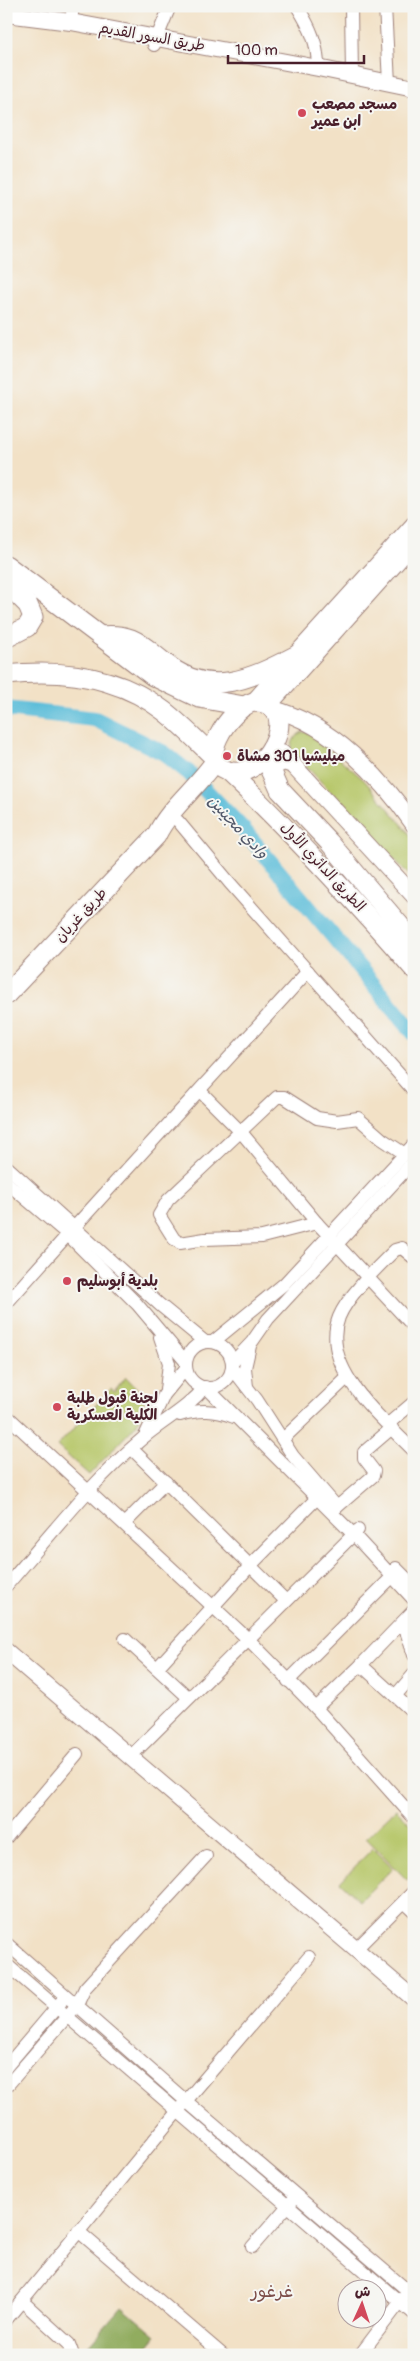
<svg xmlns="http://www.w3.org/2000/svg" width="420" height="2361" viewBox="0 0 420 2361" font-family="Pangolin,'Playpen Sans Arabic',sans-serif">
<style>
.green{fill:#b7c76a;stroke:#80734a}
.forest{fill:#91ac5e;stroke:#6e6644}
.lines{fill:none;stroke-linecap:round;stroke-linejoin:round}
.river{stroke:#5bbdd9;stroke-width:16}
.minor-casing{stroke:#9e8078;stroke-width:14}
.major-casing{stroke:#9e8078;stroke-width:18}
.highway-casing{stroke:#9e8078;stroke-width:21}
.minor{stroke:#fff;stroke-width:12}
.major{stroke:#fff;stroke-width:16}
.highway{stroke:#fff;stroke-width:19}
.poi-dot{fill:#d1495b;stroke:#f6f6f2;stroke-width:2}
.labels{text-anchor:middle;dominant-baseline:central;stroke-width:4;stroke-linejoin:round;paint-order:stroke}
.street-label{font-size:15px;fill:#4a1f2b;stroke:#f6f6f2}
.poi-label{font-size:15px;font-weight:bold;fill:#4a1f2b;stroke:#f6f6f2;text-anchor:start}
.water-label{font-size:16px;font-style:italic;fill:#505668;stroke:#f6f6f2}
.quarter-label{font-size:18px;fill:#7d4e4a;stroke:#f6f6f2}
</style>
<rect width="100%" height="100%" fill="#f6f6f2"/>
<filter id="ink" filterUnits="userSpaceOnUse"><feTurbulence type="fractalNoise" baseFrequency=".02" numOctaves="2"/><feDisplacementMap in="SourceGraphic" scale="10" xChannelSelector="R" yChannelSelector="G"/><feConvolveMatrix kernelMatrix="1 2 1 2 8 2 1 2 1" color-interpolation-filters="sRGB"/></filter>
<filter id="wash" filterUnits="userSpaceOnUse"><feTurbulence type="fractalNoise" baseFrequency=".0096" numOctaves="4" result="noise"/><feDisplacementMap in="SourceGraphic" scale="20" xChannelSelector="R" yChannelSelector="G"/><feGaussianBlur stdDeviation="1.12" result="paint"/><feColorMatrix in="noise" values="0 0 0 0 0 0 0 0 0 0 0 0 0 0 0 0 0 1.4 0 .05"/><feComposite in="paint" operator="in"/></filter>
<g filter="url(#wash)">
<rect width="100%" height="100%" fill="#f2e1c6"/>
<g class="green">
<path d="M302,732L310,733L364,780L406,829L414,841V880L291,750C292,741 294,737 302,732Z"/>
<polygon points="126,1377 145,1397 137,1424 89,1475 57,1446 111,1389 114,1392"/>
<polygon points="396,1809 414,1827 414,1874 407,1880 366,1838"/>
<polygon points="373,1848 393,1868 360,1901 340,1882"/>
</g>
<polygon class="forest" points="122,2307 156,2336 140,2355 80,2355"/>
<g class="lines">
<polyline class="river" points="6,709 95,719 164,753 189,773 242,828 414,1033"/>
</g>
</g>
<g filter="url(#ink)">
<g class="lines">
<g class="minor-casing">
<g id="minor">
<path d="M297,6C310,27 318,43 318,68"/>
<polyline points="351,6 352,75"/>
<polyline points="385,6 389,83"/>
<polyline points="71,22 73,6"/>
<polyline points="154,45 170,6"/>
<polyline points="178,821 229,882 414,1091"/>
<polyline points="200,1091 241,1132 317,1223 414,1327"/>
<polyline points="6,1166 160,1305 205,1342"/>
<polyline points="6,1182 67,1234 137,1304 186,1362"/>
<polyline points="317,1223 262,1237 205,1239 180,1243 174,1239 159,1215 168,1200 277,1097 284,1097 317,1118 337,1121 358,1118 382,1139 405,1154"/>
<path d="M414,1258L402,1248L395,1250C378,1267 348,1295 339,1317C319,1368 383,1419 414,1451"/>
<path d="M6,1304C105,1191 208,1082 308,971"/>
<polyline points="160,1337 169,1363 166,1390"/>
<polyline points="213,1342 284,1284 414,1144"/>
<circle cx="209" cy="1365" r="23"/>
<polyline points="232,1363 252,1342 268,1319 414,1161"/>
<polyline points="232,1368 257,1400 293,1456 337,1507"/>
<polyline points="247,1387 245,1368 250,1346"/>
<polyline points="207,1388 354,1535 414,1600"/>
<polyline points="6,1415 249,1640 316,1708 414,1818"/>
<path d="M180,1415C200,1409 215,1410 234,1417"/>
<polyline points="388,1424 414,1402"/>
<polyline points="145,1436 164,1395 186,1368"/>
<polyline points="283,1439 347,1378"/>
<polyline points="132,1449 286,1601"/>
<polyline points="337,1507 373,1476 374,1471 364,1458 364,1452 392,1428"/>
<polyline points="125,1523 166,1482"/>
<polyline points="396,1568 414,1586"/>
<path d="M6,1586C50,1536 92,1481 143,1438C164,1420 187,1409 205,1387"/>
<polyline points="414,1610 361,1665 414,1713"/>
<polyline points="403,1622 414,1655"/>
<polyline points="125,1639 188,1697"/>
<polyline points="157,1668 250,1566 317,1498"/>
<polyline points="288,1681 393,1576"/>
<polyline points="395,1696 414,1674"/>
<polyline points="316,1708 361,1665"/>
<polyline points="130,1757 358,1530"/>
<polyline points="6,1838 77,1754"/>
<polyline points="404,1902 414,1911"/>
<polyline points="6,1943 186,2101 414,2296"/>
<polyline points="356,1949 414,1891"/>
<polyline points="6,1964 414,2314"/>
<polyline points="6,2067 61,2002"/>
<polyline points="6,2087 77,2005 85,1988 206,1856"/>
<polyline points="78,2231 223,2355"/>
<polyline points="252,2247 292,2201"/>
<polyline points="22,2301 69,2344 72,2352 69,2355"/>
<polyline points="6,2320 186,2101 309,1957"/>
<polyline points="360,2355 414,2284"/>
</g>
</g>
<g class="major-casing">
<g id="major">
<polyline points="6,14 71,22 318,68 414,88"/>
<polyline points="253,702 414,524"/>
<polyline points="269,705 414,543"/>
<path d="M273,709C331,724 381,777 414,825"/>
<polyline points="282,753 414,896"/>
<polyline points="6,1651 414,1999"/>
</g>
</g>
<g class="highway-casing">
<g id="highway">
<polyline points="6,565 153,676 199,698 244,706"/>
<polyline points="6,583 28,605 33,617 27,627 6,638"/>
<path d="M100,636C134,633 140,644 165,663C209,699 251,679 295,656"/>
<path d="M6,675C61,669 119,676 164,711C182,725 198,742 215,758"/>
<path d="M253,702C304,701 270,777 232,772C191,766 229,709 253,702Z"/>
<polyline points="272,747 271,770 280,790 329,842 414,942"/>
<path d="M226,770C293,833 354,900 414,969"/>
<path d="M271,770C276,762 283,759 291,763"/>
<path d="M6,995L156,836C170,807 198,787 216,760"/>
</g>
</g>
<use href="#minor" class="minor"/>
<use href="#major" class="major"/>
<use href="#highway" class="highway"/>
</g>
</g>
<g class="poi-dot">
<circle cx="302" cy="113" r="5"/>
<circle cx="227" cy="756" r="5"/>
<circle cx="67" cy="1281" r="5"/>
<circle cx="57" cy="1407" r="5"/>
</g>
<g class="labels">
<g class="street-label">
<text transform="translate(152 37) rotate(10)">طريق السور القديم</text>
<text transform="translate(323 867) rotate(47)">الطريق الدائري الأول</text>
<text transform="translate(81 915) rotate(-47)">طريق غريان</text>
</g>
<g class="poi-label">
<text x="312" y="104">مسجد مصعب<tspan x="312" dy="17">ابن عمير</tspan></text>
<text x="237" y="756">ميليشيا 301 مشاة</text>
<text x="77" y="1281">بلدية أبوسليم</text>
<text x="67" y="1398">لجنة قبول طلبة<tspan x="67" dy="17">الكلية العسكرية</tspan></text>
</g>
<g class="water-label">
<text transform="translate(238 827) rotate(47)">وادي مجينين</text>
</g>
<g class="quarter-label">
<text x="272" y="2291">غرغور</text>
</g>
</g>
<rect width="420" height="2361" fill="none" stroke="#f6f6f2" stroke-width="25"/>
<g transform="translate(362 2304) rotate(3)"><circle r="24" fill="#f6f6f2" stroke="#b1a0a2"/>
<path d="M0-4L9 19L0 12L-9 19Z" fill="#d1495b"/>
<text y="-8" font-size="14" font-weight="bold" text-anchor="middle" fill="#4a1f2b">ش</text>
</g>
<path d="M228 55v8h136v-8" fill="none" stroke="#4a1f2b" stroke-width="2.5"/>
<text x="235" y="55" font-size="15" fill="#4a1f2b" stroke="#f6f6f2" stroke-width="4" paint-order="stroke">100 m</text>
</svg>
